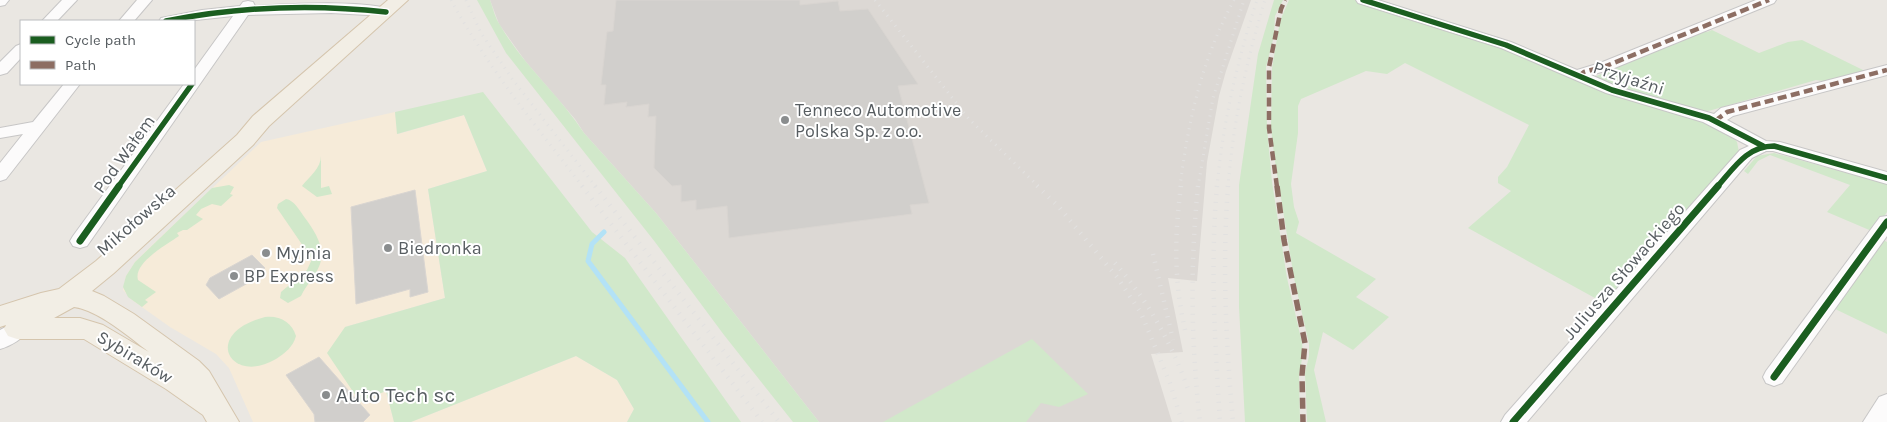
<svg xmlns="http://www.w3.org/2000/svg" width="1887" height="422" viewBox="0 0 1887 422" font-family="Karla,sans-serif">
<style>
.commercial{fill:#f6ebd9}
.industrial{fill:#dcd8d4}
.green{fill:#d1e8ca}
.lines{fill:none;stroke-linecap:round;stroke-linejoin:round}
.stream{stroke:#b3e2f6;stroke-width:5}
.building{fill:#d1cfcc;stroke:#d9d5d1}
.minor-casing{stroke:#c7c6c6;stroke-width:2}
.major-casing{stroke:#d5c5ad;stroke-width:2}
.minor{fill:#fcfbfb;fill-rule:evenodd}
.major{fill:#f2eee5;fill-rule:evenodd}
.rail-far1{stroke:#e2e1e0;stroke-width:3;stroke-dasharray:1 5.5;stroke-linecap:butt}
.rail{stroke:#e2e1e0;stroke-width:4.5;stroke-dasharray:1 7;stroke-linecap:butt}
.quiet-far1{stroke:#8d6e63;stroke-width:4.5;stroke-dasharray:9 4.5;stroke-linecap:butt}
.quiet{stroke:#8d6e63;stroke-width:5.5;stroke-dasharray:11 5.5;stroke-linecap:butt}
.cycleway-far1-casing{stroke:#fff;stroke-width:8}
.cycleway-casing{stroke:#fff;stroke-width:10}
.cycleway-far1{stroke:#1b5e20;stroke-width:5.5}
.cycleway{stroke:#1b5e20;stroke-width:7}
.poi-dot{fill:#8a8d8e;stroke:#fff;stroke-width:2}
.labels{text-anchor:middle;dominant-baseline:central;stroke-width:4;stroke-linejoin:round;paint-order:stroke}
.street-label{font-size:18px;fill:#575d61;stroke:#fff}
.poi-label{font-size:18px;fill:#575d61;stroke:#fff;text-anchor:start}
.near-poi-label{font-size:21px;fill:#575d61;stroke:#fff;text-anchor:start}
</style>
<rect width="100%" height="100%" fill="#eae7e2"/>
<g class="commercial">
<polygon points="395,112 398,134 464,115 487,171 428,189 445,298 345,327 386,390 394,422 253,422 229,368 216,354 170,327 132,300 123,290 126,276 135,262 148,249 261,142"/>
<polygon points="576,356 617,380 634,409 627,422 411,422"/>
</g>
<polygon class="industrial" points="490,0 1251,0 1226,71 1219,96 1207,162 1197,281 1168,278 1183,352 1151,354 1172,422 819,422 656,213 584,133 575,119 526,62 499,24"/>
<g class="green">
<path d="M477,0H490C493,8 495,18 500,25C523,65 559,95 584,133L656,213L819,422H793L724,335L655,242L506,53Z"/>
<polygon points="1274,0 1283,0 1275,16 1274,36 1266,67 1267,128 1272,182 1287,278 1302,343 1303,354 1299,375 1300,422 1245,422 1239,307 1239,185 1258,54"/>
<polygon points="1289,0 1356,0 1474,37 1695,117 1733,137 1737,142 1739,152 1604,303 1468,228 1511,191 1498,183 1498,177 1507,167 1529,125 1405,63 1387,74 1366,71 1301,99 1298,106 1298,133 1291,184 1294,207 1299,222 1296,233 1376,279 1356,297 1389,317 1353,350 1323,332 1314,370 1326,422 1307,422 1305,373 1309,356 1309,344 1294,278 1274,155 1271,128 1272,68 1280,21"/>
<polygon points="1712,30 1759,53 1788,42 1802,40 1865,71 1831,82 1816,80 1705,112 1614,86 1594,77 1703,31 1707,32"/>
<polygon points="483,92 592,232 625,258 741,422 627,422 634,409 617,380 576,356 411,422 394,422 386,391 360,402 327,353 345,327 445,298 428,189 487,171 464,115 397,134 395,112"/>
<polygon points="1774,153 1887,184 1887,212 1874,232 1827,212 1850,185 1770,155 1758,161 1748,174 1744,171 1757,156"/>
<path d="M321,156V188L329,186L332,194L317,197L302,186C309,177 321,168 321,156Z"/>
<path d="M229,185L234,187L230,194L233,195L221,206L212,204L201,209L196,215L203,219L187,230H183L177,233L179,236C166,245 133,263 138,280L156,292L145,300L148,302L142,307L128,297L123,287L126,276L135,262L212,188Z"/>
<path d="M286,199C294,200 300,211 305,218C314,230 326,248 320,264C316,276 306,285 301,296L288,303L280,298L281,292L307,270L312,259L277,208L278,204Z"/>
<polygon points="1881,239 1887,242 1887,334 1831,307"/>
<path d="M265,317C279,315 292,322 296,336C293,347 285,353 276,359C231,386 200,334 265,317Z"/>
<polygon points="1032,339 1088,394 1059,407 1041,403 1026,422 883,422"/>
</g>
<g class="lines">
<polyline class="stream" points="604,232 592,244 588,261 708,422"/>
</g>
<g class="building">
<polygon points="616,0 800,0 800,5 838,1 840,11 868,9 918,84 898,86 929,203 910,205 912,214 729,238 727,206 696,210 696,200 681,202 681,185 672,186 654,168 656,116 648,117 649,104 626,107 627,102 604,105 606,85 601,85 607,32 613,31"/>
<polygon points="415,190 428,292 410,297 410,289 356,304 351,207"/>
<polygon points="252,255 265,268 254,274 257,278 219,299 206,285 210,278"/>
<polygon points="319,357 370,415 363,422 315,422 314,414 286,375"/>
</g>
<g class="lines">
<g class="minor-casing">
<g id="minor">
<polygon points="0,0 9,0 5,5 0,6"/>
<polygon points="62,0 77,0 57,21 42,21"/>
<polygon points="137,0 152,0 134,21 119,21"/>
<polygon points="1356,0 1378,0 1511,42 1577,70 1600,63 1756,0 1776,0 1774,3 1612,69 1591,75 1618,87 1714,114 1721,108 1887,65 1887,75 1733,116 1727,120 1766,141 1780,142 1887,172 1887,184 1773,151 1766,151 1752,158 1527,422 1501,422 1505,415 1740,150 1749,146 1703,122 1606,93 1501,48 1358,3"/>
<path d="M248,1L253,2L255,6C293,4 355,0 391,9L393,12L391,15L386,16L331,13L248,15L87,246L80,248L73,246L70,241L73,236L184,84H194V70L233,16L187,21H159L161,18L202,10L240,6L243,2Z"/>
<polygon points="21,44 21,58 7,73 0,75 0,62 16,46"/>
<polygon points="64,84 80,84 6,179 0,181 0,163 23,134 0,138 0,128 33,122"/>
<polygon points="1887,216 1887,236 1782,383 1774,386 1766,383 1763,377 1766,371 1880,217"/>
<path d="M19,320L26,322L30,328C24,338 11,346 0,349V330Z"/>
<polygon points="1887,394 1887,422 1863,422 1879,397"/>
</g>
</g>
<g class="major-casing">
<path id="major" d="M388,0H408L269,126L253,145L114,273L92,291L104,296L134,314L199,361L209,371L239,422H207L203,415L166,389L84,339H17L8,336L4,329L6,325L0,327V306L41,293L59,289L96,261L237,135L253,116ZM74,307C98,310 129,337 149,352L103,325L80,318H54Z"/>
</g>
<use href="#minor" class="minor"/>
<use href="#major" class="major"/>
<g class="rail-far1">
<path d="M451,0C488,68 536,126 583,187"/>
<polyline points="466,0 481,33 513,80 596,187"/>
<polyline points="875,0 969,119 1039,187"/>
<path d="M1180,187C1188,121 1202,59 1234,0"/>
<polyline points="1198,187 1213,98 1244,0"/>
<path d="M1217,187C1223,122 1237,62 1257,0"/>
<path d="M1228,187C1233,123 1246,62 1265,0"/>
</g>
<g class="rail">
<polyline points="582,186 762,422"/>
<polyline points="595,186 779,422"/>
<polyline points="1037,186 1058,206 1117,277 1141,313 1170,383 1182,422"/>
<path d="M1181,186C1174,241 1174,281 1186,335"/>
<path d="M1198,186C1190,265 1191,343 1200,422"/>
<path d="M1217,186C1210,265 1215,343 1220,422"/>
<path d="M1228,186C1222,265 1226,343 1233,422"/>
<polyline points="1153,254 1173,340"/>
<path d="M1115,263C1148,301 1171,342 1188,389"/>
</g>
<g class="quiet-far1">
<polyline points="1578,77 1584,72 1606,66 1769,0"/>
<polyline points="1715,121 1727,112 1887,70"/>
<polyline points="1277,187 1269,128 1269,67 1281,9 1285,0"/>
</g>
<polyline class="quiet" points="1277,186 1284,240 1305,343 1302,375 1303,422"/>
<g class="cycleway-far1-casing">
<g id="cycleway-far1">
<polyline points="1363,0 1506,45 1612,90 1709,118 1763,146"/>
<path d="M166,21C237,7 314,4 386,12"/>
<polyline points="118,187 192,84"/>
<path d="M1717,187C1734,168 1747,146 1774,146L1887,178"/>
</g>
</g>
<g class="cycleway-casing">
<g id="cycleway">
<polyline points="80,241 119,186"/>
<polyline points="1774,377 1887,222"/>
<polyline points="1513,422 1718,186"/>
</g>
</g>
<use href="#cycleway-far1" class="cycleway-far1"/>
<use href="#cycleway" class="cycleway"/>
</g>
<g class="poi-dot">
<circle cx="785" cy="120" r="5"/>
<circle cx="388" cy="248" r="5"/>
<circle cx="266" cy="253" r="5"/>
<circle cx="234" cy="276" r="5"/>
<circle cx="326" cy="395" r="5"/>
</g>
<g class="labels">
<g class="street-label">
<text transform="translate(1629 78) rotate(18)">Przyjaźni</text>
<text transform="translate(124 154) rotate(-54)">Pod Wałem</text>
<text transform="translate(136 220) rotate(-41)">Mikołowska</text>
<text transform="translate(1624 271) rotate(-49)">Juliusza Słowackiego</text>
<text transform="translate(135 357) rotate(31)">Sybiraków</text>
</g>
<g class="poi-label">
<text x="795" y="110">Tenneco Automotive<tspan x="795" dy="21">Polska Sp. z o.o.</tspan></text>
<text x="398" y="248">Biedronka</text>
<text x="276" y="253">Myjnia</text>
<text x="244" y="276">BP Express</text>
</g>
<g class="near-poi-label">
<text x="336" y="395">Auto Tech sc</text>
</g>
</g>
<rect x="20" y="20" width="175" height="65" fill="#ffffff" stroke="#bcbec0"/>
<rect x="30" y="36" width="25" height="8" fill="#1b5e20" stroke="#bcbec0"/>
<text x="65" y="45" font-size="15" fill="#575d61">Cycle path</text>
<rect x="30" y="61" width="25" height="8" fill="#8d6e63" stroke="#bcbec0"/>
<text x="65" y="70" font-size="15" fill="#575d61">Path</text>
</svg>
